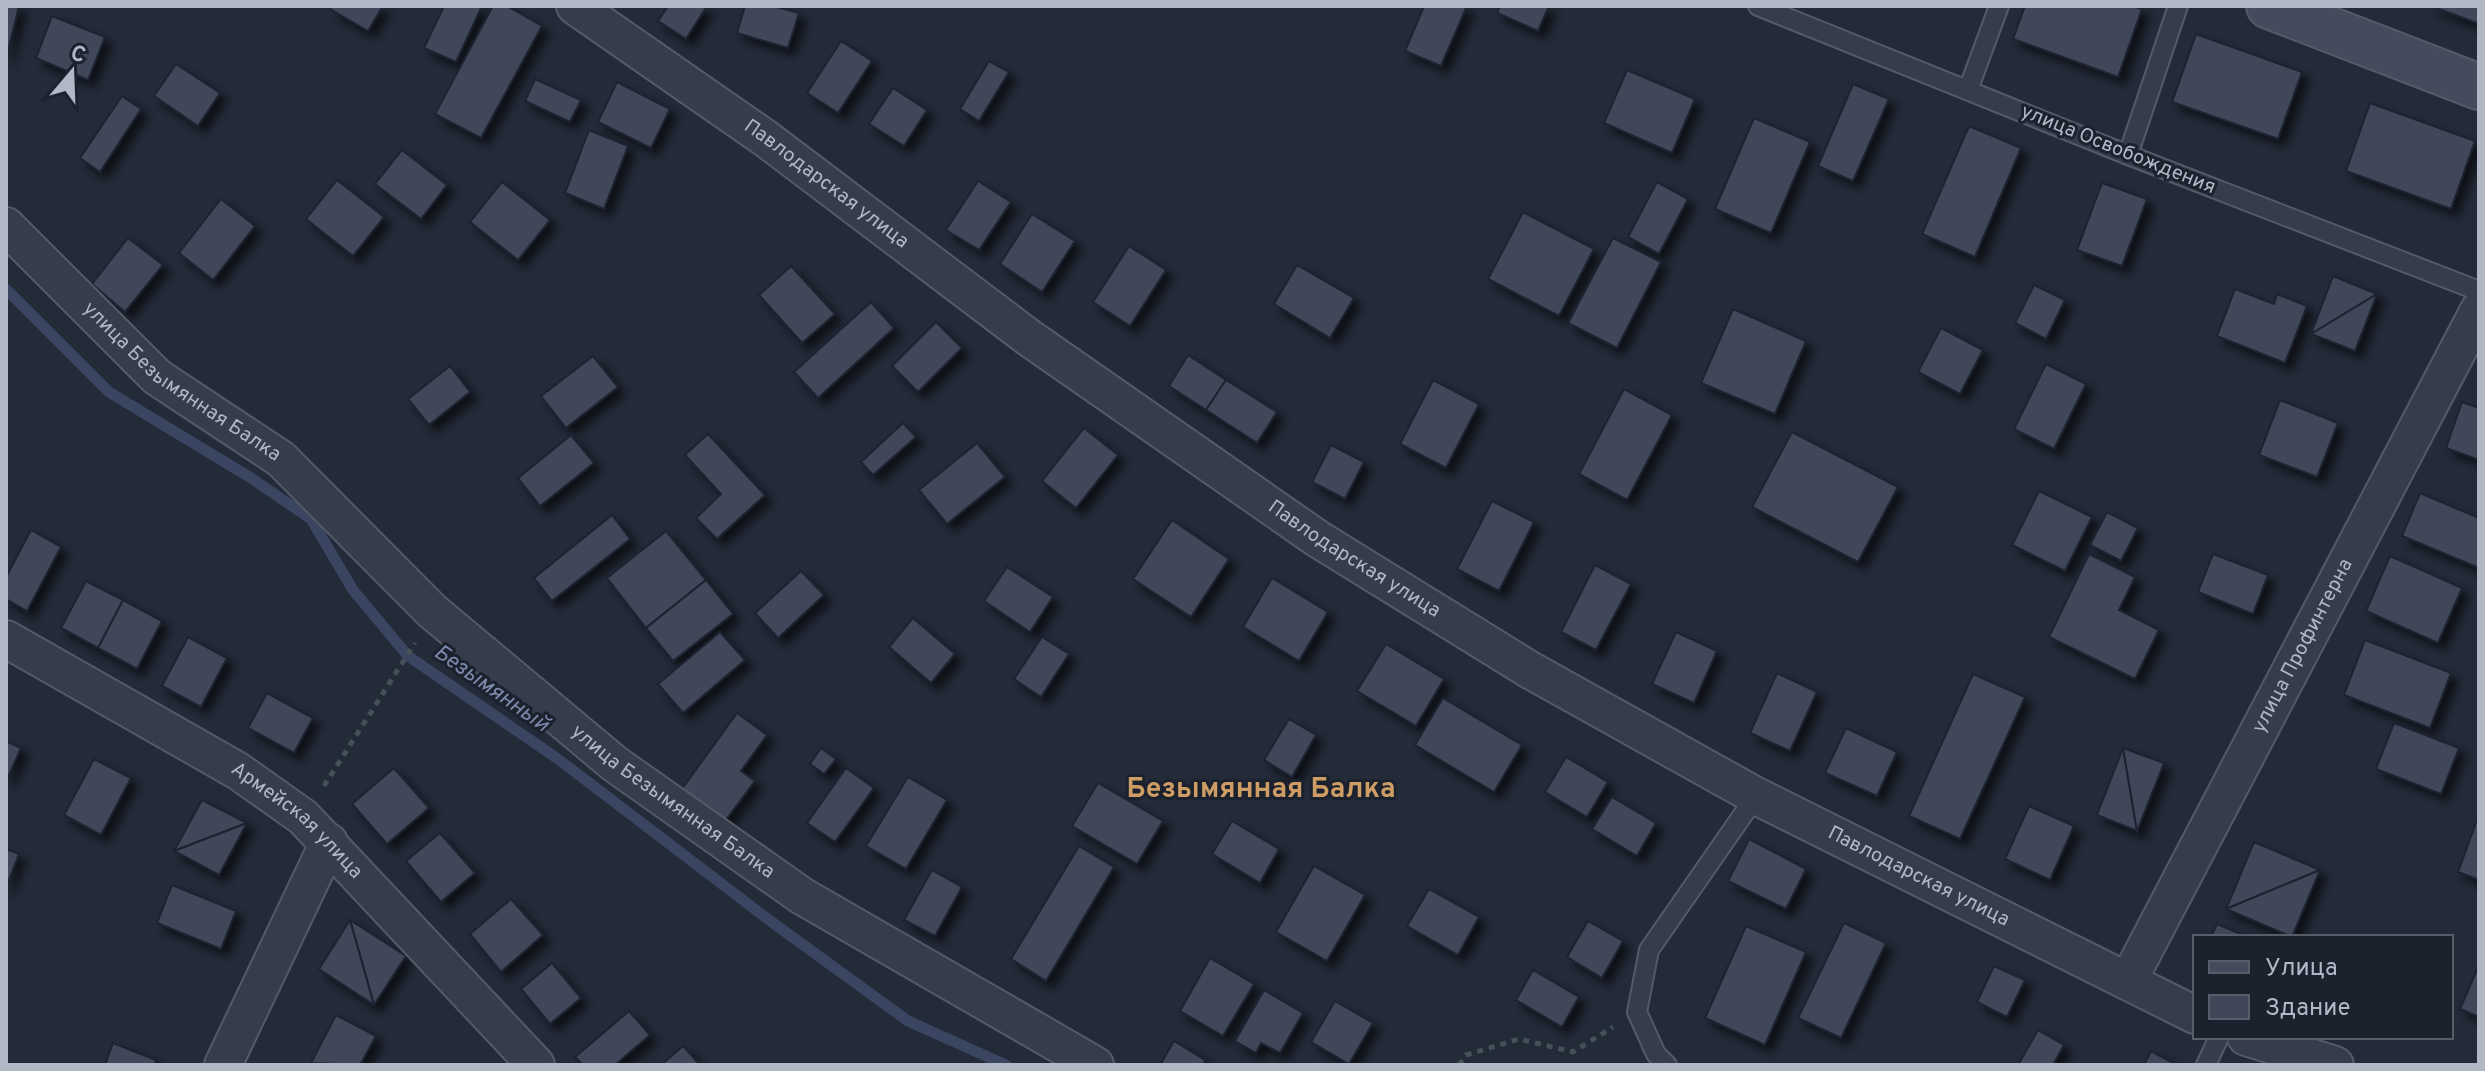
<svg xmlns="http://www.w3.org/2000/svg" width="2485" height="1071" viewBox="0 0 2485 1071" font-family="Overpass,sans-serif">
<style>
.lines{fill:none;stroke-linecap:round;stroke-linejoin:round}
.stream{stroke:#394561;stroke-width:11}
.building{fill:#3f4758;stroke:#1e2330;stroke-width:2;filter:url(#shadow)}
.lane-casing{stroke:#545a67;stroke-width:22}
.street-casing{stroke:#545a67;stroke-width:40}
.secondary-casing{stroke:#545a67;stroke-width:48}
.path{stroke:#435257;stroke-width:5;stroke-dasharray:6 6;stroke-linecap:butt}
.lane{stroke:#363c49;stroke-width:18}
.street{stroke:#363c49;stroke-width:36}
.secondary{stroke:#454b5c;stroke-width:44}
.labels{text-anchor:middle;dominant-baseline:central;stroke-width:6;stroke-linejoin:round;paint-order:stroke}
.street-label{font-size:20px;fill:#b1b7c5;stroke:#1c212e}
.water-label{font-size:22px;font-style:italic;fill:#7b8aab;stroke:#1c212e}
.district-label{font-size:28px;font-weight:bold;fill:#cd9d65;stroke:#1c212e}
</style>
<defs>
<filter id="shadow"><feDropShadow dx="7" dy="7" stdDeviation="4" flood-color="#0009"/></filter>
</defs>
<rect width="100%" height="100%" fill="#232a38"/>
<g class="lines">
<polyline class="stream" points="6,289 109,392 251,478 311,519 353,590 408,656 558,759 769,920 908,1021 1006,1065"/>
</g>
<g class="building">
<polygon points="6,6 19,6 6,59"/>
<polygon points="332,6 383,6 368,31 330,9"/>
<polygon points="444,6 482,6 456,62 424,48"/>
<polygon points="493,6 507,6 542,26 481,138 435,114"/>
<polygon points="668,6 707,6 686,39 658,21"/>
<polygon points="745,6 773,6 799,13 788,48 737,33"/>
<polygon points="1424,6 1467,6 1441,66 1405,51"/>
<polygon points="1500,6 1549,6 1538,31 1497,13"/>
<polygon points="2025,6 2133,6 2142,9 2118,77 2013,39"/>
<polygon points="2431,6 2479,6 2479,24"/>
<polygon points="52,16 105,37 88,80 36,58"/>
<polygon points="2196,34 2302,72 2278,139 2172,102"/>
<polygon points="841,41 872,61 838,113 807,93"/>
<polygon points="989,61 1009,72 979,121 960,109"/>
<polygon points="176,64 220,93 198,126 154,96"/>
<polygon points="1627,70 1695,99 1672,153 1604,123"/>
<polygon points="535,79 581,100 570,122 525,101"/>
<polygon points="617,82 670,109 651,148 598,122"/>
<polygon points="1853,84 1889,99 1853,181 1818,166"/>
<polygon points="893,88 927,110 904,146 869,124"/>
<polygon points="122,96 141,109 100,172 80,158"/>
<polygon points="2370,103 2475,141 2451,209 2346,171"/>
<polygon points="1754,118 1810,142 1771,233 1715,209"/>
<polygon points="1969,126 2021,148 1975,257 1922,234"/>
<polygon points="589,130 628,146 604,209 565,193"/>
<polygon points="402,150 447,185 421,219 375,184"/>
<polygon points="337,180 384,217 353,256 306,219"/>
<polygon points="978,181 1011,202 979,250 946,230"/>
<polygon points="502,182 550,220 518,260 470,222"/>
<polygon points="1657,182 1688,199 1659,254 1628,237"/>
<polygon points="2102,183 2147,199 2122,266 2077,250"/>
<polygon points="221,199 255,226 213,280 179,253"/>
<polygon points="1523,212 1594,249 1559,316 1488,279"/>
<polygon points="1032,214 1075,241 1042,292 1000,264"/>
<polygon points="128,238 163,265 125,312 92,284"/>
<polygon points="1613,238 1661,262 1617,348 1568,323"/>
<polygon points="1129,246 1166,270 1130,326 1093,302"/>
<polygon points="1297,265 1354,298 1330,338 1274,304"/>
<polygon points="791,266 835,314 802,343 759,295"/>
<polygon points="2333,276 2377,294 2311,334"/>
<polygon points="2034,285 2065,300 2046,339 2015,323"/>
<polygon points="2235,289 2274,304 2277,294 2307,306 2285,363 2217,336"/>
<polygon points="2377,294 2355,351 2311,334"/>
<polygon points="871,302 894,328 818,398 794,372"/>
<polygon points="1733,309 1806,341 1775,414 1701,383"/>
<polygon points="936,322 962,348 918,392 892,366"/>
<polygon points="1941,328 1983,350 1960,394 1918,372"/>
<polygon points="1188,355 1226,380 1206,410 1169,386"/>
<polygon points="593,356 618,387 566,428 541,396"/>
<polygon points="2046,364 2086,384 2054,449 2014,429"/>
<polygon points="450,366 470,392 429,425 408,399"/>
<polygon points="1226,380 1277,412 1257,443 1206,410"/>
<polygon points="1433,380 1479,404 1446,468 1400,444"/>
<polygon points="1624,389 1672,415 1627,500 1579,474"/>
<polygon points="2280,400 2338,423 2317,477 2259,455"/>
<polygon points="2462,402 2479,408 2479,460 2446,448"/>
<polygon points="903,423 916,437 873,475 861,462"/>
<polygon points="1084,428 1118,455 1076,508 1042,481"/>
<polygon points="1792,432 1898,487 1858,562 1752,507"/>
<polygon points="708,434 765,495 717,539 696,518 721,494 685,455"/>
<polygon points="571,435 594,463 540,506 518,478"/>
<polygon points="977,443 1005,477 947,524 919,490"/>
<polygon points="1331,445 1364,462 1345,499 1312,482"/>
<polygon points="2039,491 2092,517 2065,571 2012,545"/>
<polygon points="2420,493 2479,518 2479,568 2402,536"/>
<polygon points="1492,501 1534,522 1499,591 1457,569"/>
<polygon points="2107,512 2138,528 2121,561 2090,545"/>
<polygon points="612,515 630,539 552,601 534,578"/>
<polygon points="1172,520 1229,559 1191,617 1133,579"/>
<polygon points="31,530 61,547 27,611 6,599 6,577"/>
<polygon points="666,531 706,580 646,628 607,578"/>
<polygon points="2089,554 2135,577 2119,610 2159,630 2135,679 2049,637"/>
<polygon points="2213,554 2268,575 2253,614 2198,592"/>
<polygon points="2390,556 2462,588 2438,643 2366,611"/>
<polygon points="1595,565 1631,584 1596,650 1561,632"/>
<polygon points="1007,567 1053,597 1030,632 984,601"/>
<polygon points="801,571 824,595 778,638 755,613"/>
<polygon points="1272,578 1328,612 1299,661 1243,627"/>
<polygon points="706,580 733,614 673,661 646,628"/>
<polygon points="86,581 123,600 98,648 61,628"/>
<polygon points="123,600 162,621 137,669 98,648"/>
<polygon points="913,618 955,654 931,683 889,647"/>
<polygon points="720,632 745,660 683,713 658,684"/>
<polygon points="1676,632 1717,651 1694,703 1652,684"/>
<polygon points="188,637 227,658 201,707 162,686"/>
<polygon points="1042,637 1069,654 1041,697 1014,679"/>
<polygon points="2365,640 2451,673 2430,728 2344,695"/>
<polygon points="1386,644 1444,679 1416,726 1357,691"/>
<polygon points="1777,673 1817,692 1790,751 1750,733"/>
<polygon points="1973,674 2025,697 1960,839 1909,816"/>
<polygon points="267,693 313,718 294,753 248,728"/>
<polygon points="1443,698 1522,745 1494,792 1415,745"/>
<polygon points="737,713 767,735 741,771 755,781 722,825 679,793"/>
<polygon points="1289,719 1316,735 1292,777 1264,760"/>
<polygon points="2394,723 2459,748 2441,794 2376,769"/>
<polygon points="1846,728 1897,752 1877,796 1825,773"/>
<polygon points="6,741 21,748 6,782"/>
<polygon points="821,748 836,759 824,774 810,764"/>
<polygon points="2123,748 2137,831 2097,815"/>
<polygon points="2123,748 2164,763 2137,831"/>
<polygon points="1566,757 1608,782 1587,817 1545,792"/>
<polygon points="94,759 131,778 101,835 64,815"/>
<polygon points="394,768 429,808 387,844 352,804"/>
<polygon points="846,768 874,788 835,842 807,823"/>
<polygon points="908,777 947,800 906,869 866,846"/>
<polygon points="1098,783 1163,821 1137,864 1072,826"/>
<polygon points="1612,797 1656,823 1637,856 1592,829"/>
<polygon points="202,800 247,823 174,851"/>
<polygon points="2029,806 2074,826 2050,880 2005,859"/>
<polygon points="2477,820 2479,821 2479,880 2458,872"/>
<polygon points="1232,821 1279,849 1260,883 1212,854"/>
<polygon points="247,823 219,875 174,851"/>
<polygon points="440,833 475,873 441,902 406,861"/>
<polygon points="1749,839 1806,869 1786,909 1728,881"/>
<polygon points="2254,842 2320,870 2226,909"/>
<polygon points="1079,846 1114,867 1046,981 1011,959"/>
<polygon points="6,849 19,854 6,888"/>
<polygon points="1314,866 1365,895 1327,961 1276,932"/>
<polygon points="932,870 962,887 935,936 904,920"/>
<polygon points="2320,870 2292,937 2226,909"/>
<polygon points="172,885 236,911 221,949 157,923"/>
<polygon points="1429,889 1479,917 1458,955 1407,926"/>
<polygon points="511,899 543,935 501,972 470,934"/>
<polygon points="350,920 406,956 374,1005"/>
<polygon points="350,920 374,1005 319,969"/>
<polygon points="1588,921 1623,941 1602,978 1567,957"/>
<polygon points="1844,923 1886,943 1841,1038 1798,1018"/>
<polygon points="2217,924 2248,937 2211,937"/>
<polygon points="1746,926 1806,952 1765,1045 1705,1018"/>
<polygon points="1210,958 1254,984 1223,1036 1180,1011"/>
<polygon points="552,963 581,998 550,1024 521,989"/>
<polygon points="2479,965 2479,1017 2460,1009"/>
<polygon points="1994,966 2025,980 2007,1017 1977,1002"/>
<polygon points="1533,970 1579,997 1562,1027 1516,1000"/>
<polygon points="1264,990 1303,1013 1280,1053 1261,1043 1256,1053 1235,1041"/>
<polygon points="1335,1001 1373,1023 1349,1064 1311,1042"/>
<polygon points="629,1011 650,1035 615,1065 583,1065 575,1057"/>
<polygon points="336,1015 376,1036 360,1065 311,1063"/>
<polygon points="2038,1030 2064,1045 2053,1065 2018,1065"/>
<polygon points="1174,1041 1205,1060 1203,1065 1160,1065"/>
<polygon points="113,1043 156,1060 154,1065 105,1065"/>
<polygon points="683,1046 700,1065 661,1065"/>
<polygon points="2151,1051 2177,1065 2144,1065"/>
</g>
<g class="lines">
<g class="lane-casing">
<g id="lane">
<polyline points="1758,6 2128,155 2479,291"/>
<polyline points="1968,90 1999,6"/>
<polyline points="2128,155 2178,6"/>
<polyline points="1667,1065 1656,1054 1637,1012 1649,950 1756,796"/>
<polyline points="2206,1065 2219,1037"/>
</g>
</g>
<g class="street-casing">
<g id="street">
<path id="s1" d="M575,6L765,138L1028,337L1318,539L1530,670L1756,796L2195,1015"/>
<path id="s2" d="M6,226L157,377L281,459L432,611L615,764L802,896L1095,1065"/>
<path id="s3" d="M6,639L238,771L303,817L536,1065"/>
<path id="s4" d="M2128,981L2479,310"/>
<polyline points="2246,1037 2335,1065"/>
<polyline points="223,1065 329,842"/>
</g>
</g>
<g class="secondary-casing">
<polyline id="secondary" points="2269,6 2479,87"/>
</g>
<g class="path">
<polyline points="324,786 415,643"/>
<polyline points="1459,1065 1466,1055 1519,1039 1573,1052 1613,1027"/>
</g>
<use href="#lane" class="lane"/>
<use href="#street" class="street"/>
<use href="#secondary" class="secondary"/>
</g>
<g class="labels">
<g class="street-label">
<text transform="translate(2118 150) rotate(22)">улица Освобождения</text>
<text stroke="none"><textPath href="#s1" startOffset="308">Павлодарская улица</textPath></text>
<text stroke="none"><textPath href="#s2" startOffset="236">улица Безымянная Балка</textPath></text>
<text stroke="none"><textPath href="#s1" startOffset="956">Павлодарская улица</textPath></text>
<text stroke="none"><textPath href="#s4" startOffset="378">улица Профинтерна</textPath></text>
<text stroke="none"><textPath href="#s2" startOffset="884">улица Безымянная Балка</textPath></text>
<text stroke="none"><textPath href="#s3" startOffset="344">Армейская улица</textPath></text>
<text stroke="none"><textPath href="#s1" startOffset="1604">Павлодарская улица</textPath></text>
</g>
<g class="water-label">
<text transform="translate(491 689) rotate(35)">Безымянный</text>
</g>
<g class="district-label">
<text x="1261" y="790">Безымянная Балка</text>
</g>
</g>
<rect width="2485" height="1071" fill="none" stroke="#b1b7c5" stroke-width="16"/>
<rect x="2193" y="935" width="260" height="104" fill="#1c212e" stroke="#585d6a" stroke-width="2"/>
<rect x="2209" y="961" width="40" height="12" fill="#454b5c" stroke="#585d6a" stroke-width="2"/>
<text x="2265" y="975" font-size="24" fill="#b1b7c5">Улица</text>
<rect x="2209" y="995" width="40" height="24" fill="#3f4758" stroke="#585d6a" stroke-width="2"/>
<text x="2265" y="1015" font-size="24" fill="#b1b7c5">Здание</text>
<g transform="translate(72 72) rotate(19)" stroke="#1c212e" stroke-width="6" paint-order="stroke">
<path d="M0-6L14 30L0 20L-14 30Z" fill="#b1b7c5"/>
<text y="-12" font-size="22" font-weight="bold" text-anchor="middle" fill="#b1b7c5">С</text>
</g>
</svg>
